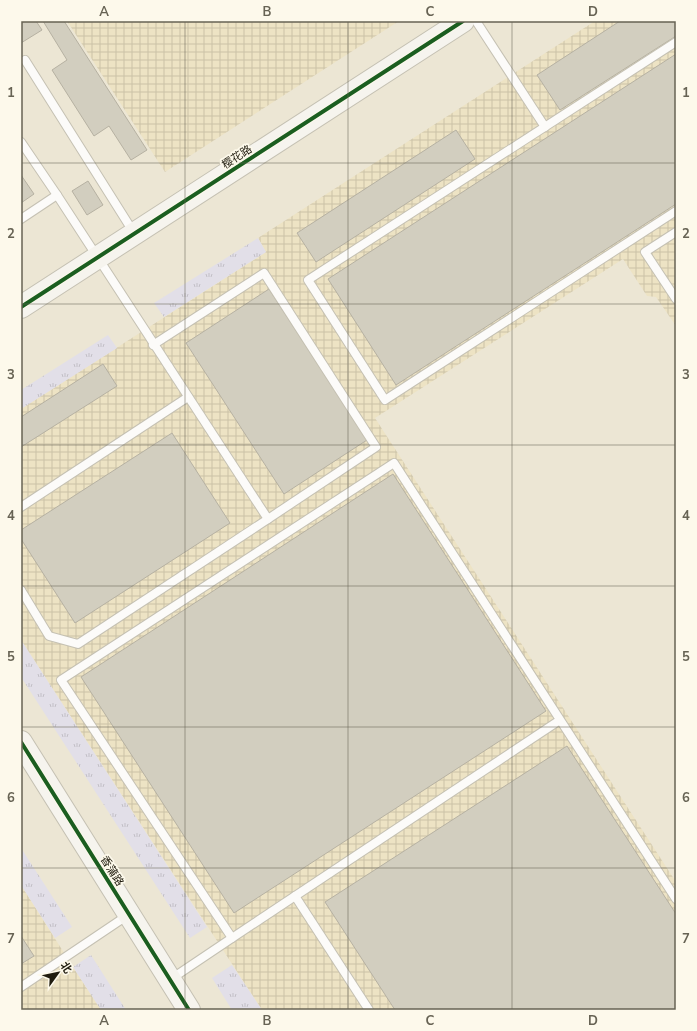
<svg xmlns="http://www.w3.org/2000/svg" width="697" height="1031" viewBox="0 0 697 1031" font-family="'Nunito Sans','Noto Sans SC',sans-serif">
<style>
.industrial{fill:url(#industrial-grid)}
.grass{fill:url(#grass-tufts)}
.building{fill:#d2cebf;stroke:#b6b1a2}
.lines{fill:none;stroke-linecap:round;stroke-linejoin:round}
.lane-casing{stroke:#c5c1b3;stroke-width:10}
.secondary-casing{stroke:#c5c1b3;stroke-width:24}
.lane{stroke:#fcfbf9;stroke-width:8}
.secondary{stroke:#f6f4ee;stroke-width:22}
.cycleway-casing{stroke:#fdf9eb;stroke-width:6}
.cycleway{stroke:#1b5e20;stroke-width:4}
.grid{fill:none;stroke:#676354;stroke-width:1;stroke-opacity:0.55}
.labels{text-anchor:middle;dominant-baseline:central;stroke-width:3.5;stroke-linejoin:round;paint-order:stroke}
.street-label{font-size:11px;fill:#201c0f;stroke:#fdf9eb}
.neatline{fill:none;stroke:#676354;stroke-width:1.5}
.grid-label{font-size:13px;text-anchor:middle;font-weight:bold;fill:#676354}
</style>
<defs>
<pattern id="industrial-grid" width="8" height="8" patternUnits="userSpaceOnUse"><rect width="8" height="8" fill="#ede3c4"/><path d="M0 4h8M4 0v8" fill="none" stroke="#cbc2a7"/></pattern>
<pattern id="grass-tufts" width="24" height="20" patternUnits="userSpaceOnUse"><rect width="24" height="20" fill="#e2dfe8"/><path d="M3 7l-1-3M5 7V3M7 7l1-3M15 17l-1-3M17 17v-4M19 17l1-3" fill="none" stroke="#c2bfc6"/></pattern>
</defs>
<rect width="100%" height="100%" fill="#ece6d4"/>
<g class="industrial">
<polygon points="67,21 399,21 165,172"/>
<polygon points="595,21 676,21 676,326 656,297 647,296 623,259 375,418 676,882 676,1010 262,1010 21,640 21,409 266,252 258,238"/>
<polygon points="21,885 73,967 101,1010 21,1010"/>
</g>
<g class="grass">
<polygon points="258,238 266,252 164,317 154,303"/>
<polygon points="108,335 117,348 21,409 21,390"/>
<polygon points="21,640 207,927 190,938 21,677"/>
<polygon points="21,848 72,927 55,938 21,885"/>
<polygon points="91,955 126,1010 101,1010 73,967"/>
<polygon points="232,965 262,1010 232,1010 212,978"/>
</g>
<g class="building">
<polygon points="25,21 36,21 42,30 21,43 21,24"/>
<polygon points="43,21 64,21 147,150 131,160 109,126 94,136 52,70 67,60"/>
<polygon points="620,21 676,21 676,36 560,110 537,75"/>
<polygon points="676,54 676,204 396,385 328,279"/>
<polygon points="456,130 475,159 316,262 297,233"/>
<polygon points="21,175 34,194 21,203"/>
<polygon points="88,181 103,205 87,215 72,191"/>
<polygon points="269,289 367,440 284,494 186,343"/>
<polygon points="103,364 117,386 21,447 21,417"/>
<polygon points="172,433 230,523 75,623 21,539 21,530"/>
<polygon points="393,474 546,711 234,913 81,677"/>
<polygon points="567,746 676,914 676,1010 395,1010 325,902"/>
<polygon points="21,936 34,956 21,964"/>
</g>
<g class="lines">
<g class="lane-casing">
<g id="lane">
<polyline points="476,21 545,127"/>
<polyline points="676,42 308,280 385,400 676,211"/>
<polyline points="25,60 134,233"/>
<polyline points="21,142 57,195 268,519 78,644 49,636 21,590"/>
<polyline points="21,219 57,195"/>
<polyline points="676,232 645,252 676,299"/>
<polyline points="153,345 264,273 376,447 268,519"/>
<polyline points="21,507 188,397"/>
<polyline points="560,720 232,938 61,680 394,463 676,899"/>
<polyline points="295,896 369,1010"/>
<polyline points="171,979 232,938"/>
<polyline points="21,987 128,915"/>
</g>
</g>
<g class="secondary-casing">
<g id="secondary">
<polyline points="21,307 463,21"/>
<polyline points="21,742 189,1010"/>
</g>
</g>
<use href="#lane" class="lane"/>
<use href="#secondary" class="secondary"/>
<g class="cycleway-casing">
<g id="cycleway">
<polyline points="21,307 463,21"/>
<polyline points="21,742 189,1010"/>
</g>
</g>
<use href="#cycleway" class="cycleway"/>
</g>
<path class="grid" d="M185,21V1010M348,21V1010M512,21V1010M21,163H676M21,304H676M21,445H676M21,586H676M21,727H676M21,868H676"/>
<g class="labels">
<g class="street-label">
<text transform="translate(237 157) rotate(-33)">樱花路</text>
<text transform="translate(112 871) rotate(58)">香蒲路</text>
</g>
</g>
<rect width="697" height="1031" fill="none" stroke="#fdf9eb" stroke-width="44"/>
<g transform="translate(58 973) rotate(57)" stroke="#fdf9eb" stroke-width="3" paint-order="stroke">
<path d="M0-3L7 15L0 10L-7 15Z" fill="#201c0f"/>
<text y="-6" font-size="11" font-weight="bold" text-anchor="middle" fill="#201c0f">北</text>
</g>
<rect x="22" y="22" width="653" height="987" class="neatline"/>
<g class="grid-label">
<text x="104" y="16">A</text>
<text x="267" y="16">B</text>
<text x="430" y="16">C</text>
<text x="593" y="16">D</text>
<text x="11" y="97">1</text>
<text x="686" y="97">1</text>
<text x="11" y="238">2</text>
<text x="686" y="238">2</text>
<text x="11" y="379">3</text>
<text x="686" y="379">3</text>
<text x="11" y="520">4</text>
<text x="686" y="520">4</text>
<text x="11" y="661">5</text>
<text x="686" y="661">5</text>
<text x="11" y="802">6</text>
<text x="686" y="802">6</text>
<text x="11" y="943">7</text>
<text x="686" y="943">7</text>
<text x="104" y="1025">A</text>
<text x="267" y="1025">B</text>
<text x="430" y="1025">C</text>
<text x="593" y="1025">D</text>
</g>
</svg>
